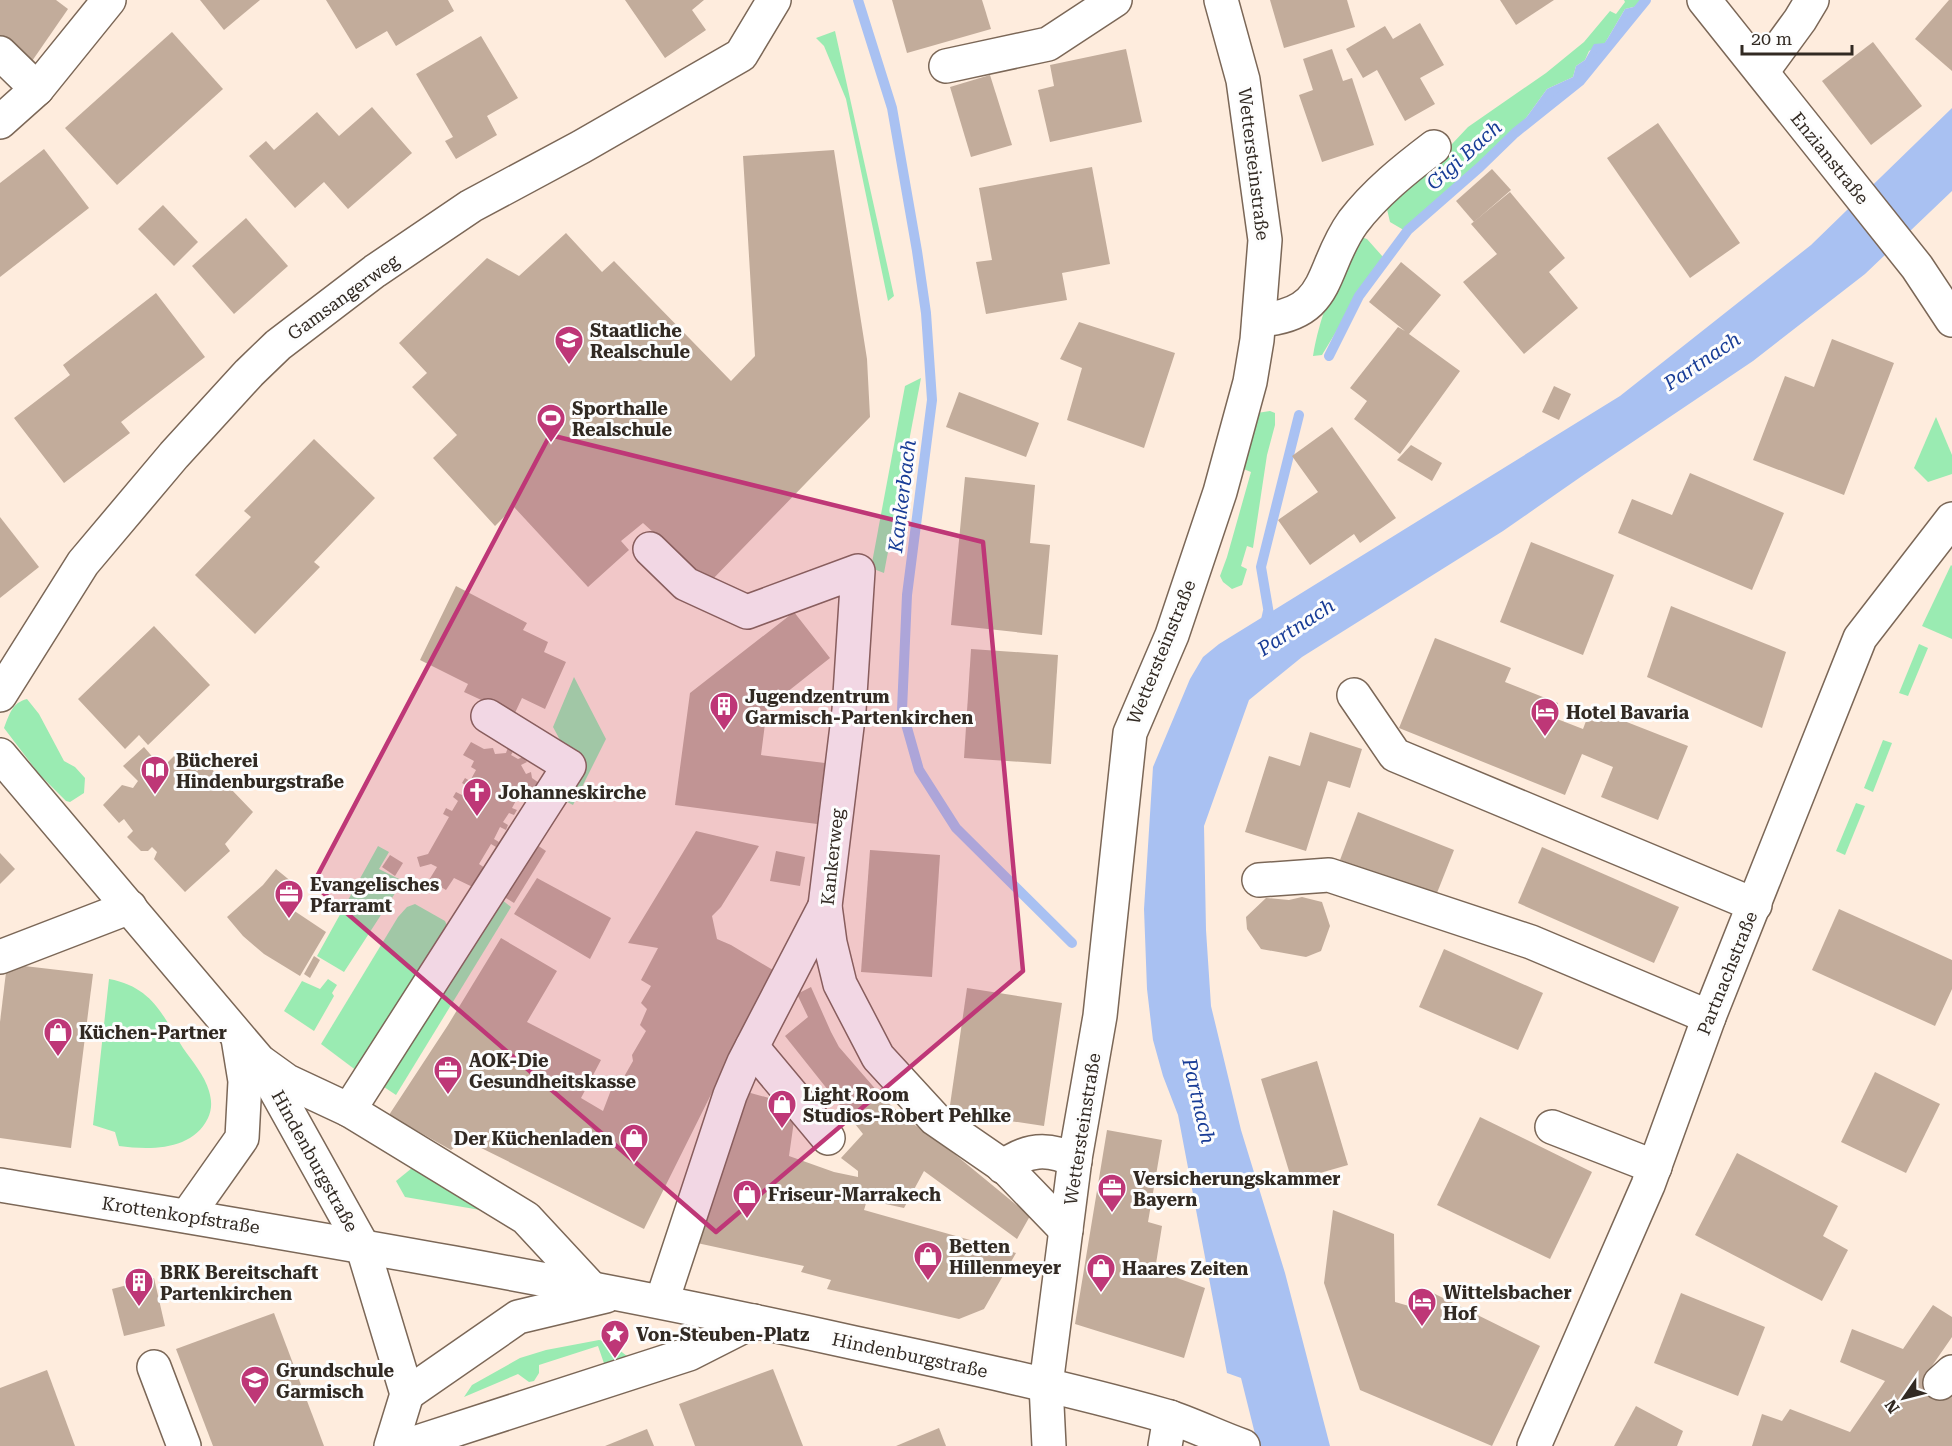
<svg xmlns="http://www.w3.org/2000/svg" width="1952" height="1446" viewBox="0 0 1952 1446" font-family="'Roboto Serif',serif">
<style>
.green{fill:#9aebb2}
.water{fill:#a9c1f2}
.lines{fill:none;stroke-linecap:round;stroke-linejoin:round}
.stream{stroke:#a9c1f2;stroke-width:10}
.building{fill:#c2ac9b}
.minor-casing{stroke:#7b6757;stroke-width:36}
.minor{stroke:#fff;stroke-width:33}
.marked{fill:#be3777;fill-opacity:0.2;stroke:#be3777;stroke-width:4.5;stroke-linejoin:round}
.labels{text-anchor:middle;dominant-baseline:central;stroke-width:6;stroke-linejoin:round;paint-order:stroke}
.street-label{font-size:18px;fill:#322a23;stroke:#fdfdfd}
.poi-label{font-size:18px;font-weight:bold;fill:#322a23;stroke:#fdfdfd;text-anchor:start}
.water-label{font-size:20px;font-style:italic;fill:#183c96;stroke:#fdfdfd}
</style>
<rect width="100%" height="100%" fill="#feecdd"/>
<g class="green">
<polygon points="1624,0 1646,0 1642,5 1625,9 1605,43 1589,51 1585,60 1576,66 1573,77 1547,89 1515,133 1480,167 1407,232 1390,222 1386,205 1436,161 1468,127 1546,73 1584,42 1610,11 1616,14 1625,2"/>
<polygon points="835,31 894,296 888,301 846,99 824,46 816,38"/>
<path d="M1358,236L1367,239L1383,257L1375,267L1322,355L1313,356C1321,309 1337,278 1358,236Z"/>
<polygon points="921,378 884,573 871,568 905,386"/>
<polygon points="1270,411 1275,413 1275,425 1267,455 1253,548 1247,546 1241,566 1247,569 1242,585 1232,589 1223,582 1220,576 1227,557 1251,472 1241,468 1257,413"/>
<polygon points="1936,417 1952,455 1952,474 1928,482 1914,468"/>
<polygon points="1951,565 1952,566 1952,639 1922,626"/>
<polygon points="1919,644 1928,648 1908,696 1899,693"/>
<polygon points="574,677 606,739 573,805 557,797 573,764 553,727"/>
<path d="M27,699L39,714L64,761L75,767L85,778L84,793L70,802L66,801L39,774L4,728C10,713 12,703 27,699Z"/>
<polygon points="1883,740 1892,743 1873,792 1864,788"/>
<polygon points="1856,803 1865,806 1845,855 1836,851"/>
<polygon points="378,846 389,852 379,869 403,881 344,972 317,956"/>
<polygon points="496,895 511,907 396,1095 375,1081"/>
<polygon points="415,904 445,921 448,928 361,1074 321,1044 398,917 407,907"/>
<path d="M109,979C152,987 162,1014 183,1048C192,1061 205,1076 209,1091C212,1101 212,1109 208,1118C192,1151 150,1150 119,1146L115,1132L93,1125Z"/>
<polygon points="328,979 337,985 332,993 334,996 314,1031 284,1011 302,981 320,989"/>
<polygon points="412,1168 486,1211 405,1197 396,1181"/>
<polygon points="599,1340 609,1342 632,1360 608,1375 598,1346 539,1365 539,1373 534,1381 529,1382 518,1374 464,1397 472,1385 520,1358 546,1350"/>
</g>
<g class="water">
<polygon points="1642,5 1581,79 1515,133 1547,89 1573,77 1576,66 1585,60 1594,44 1605,43 1625,9"/>
<polygon points="1952,108 1952,191 1865,274 1753,361 1582,476 1503,531 1302,657 1249,700 1204,826 1206,930 1211,1006 1241,1130 1285,1273 1330,1446 1258,1446 1241,1378 1227,1373 1178,1115 1163,1076 1153,1040 1147,989 1144,909 1153,767 1190,679 1203,657 1219,644 1620,396 1811,245"/>
</g>
<g class="lines">
<g class="stream">
<polyline points="858,0 892,108 917,251 926,313 932,400 907,595 902,710 919,770 956,828 1072,943"/>
<polyline points="1329,356 1359,296 1408,230 1480,167 1515,133 1580,81 1646,0"/>
<polyline points="1264,629 1268,611 1269,614 1261,567 1299,415"/>
</g>
</g>
<g class="building">
<polygon points="0,0 56,0 68,9 30,64 0,43"/>
<polygon points="200,0 260,0 224,30"/>
<polygon points="326,0 448,0 454,11 396,46 387,31 356,49"/>
<polygon points="625,0 704,0 692,10 706,30 665,58"/>
<polygon points="892,0 982,0 991,29 907,53"/>
<polygon points="1270,0 1347,0 1355,27 1284,48"/>
<polygon points="1500,0 1554,0 1516,25"/>
<polygon points="1949,0 1952,0 1952,71 1915,39"/>
<polygon points="1420,23 1444,65 1420,78 1435,104 1405,121 1377,70 1363,78 1346,49 1385,26 1393,39"/>
<polygon points="172,32 223,89 117,185 65,128"/>
<polygon points="481,36 518,98 487,116 497,135 456,159 445,141 453,137 416,74"/>
<polygon points="1873,42 1922,106 1871,145 1822,81"/>
<polygon points="1126,49 1142,122 1050,142 1038,90 1054,86 1050,65"/>
<polygon points="1332,49 1343,81 1352,78 1374,145 1322,162 1299,95 1313,90 1303,59"/>
<polygon points="990,75 1012,145 971,157 950,87"/>
<polygon points="372,107 412,153 348,209 324,182 295,208 249,156 266,141 274,150 317,112 339,136"/>
<polygon points="1658,123 1740,243 1690,278 1607,158"/>
<polygon points="44,149 89,208 0,277 0,183"/>
<polygon points="834,150 867,359 870,417 709,583 643,523 621,541 629,550 588,587 514,507 495,526 433,458 457,435 412,387 427,373 399,343 487,258 519,276 566,233 602,272 614,261 731,381 755,356 743,156"/>
<polygon points="1092,167 1110,264 1062,273 1067,300 986,314 976,262 992,260 979,188"/>
<polygon points="1492,169 1511,190 1474,222 1456,201"/>
<polygon points="1510,192 1565,258 1549,272 1578,308 1524,354 1463,282 1497,254 1471,224"/>
<polygon points="163,205 198,242 174,266 138,229"/>
<polygon points="246,218 288,266 234,314 192,266"/>
<polygon points="1401,262 1441,295 1409,334 1460,371 1400,454 1354,419 1367,401 1350,388 1398,327 1405,331 1369,302"/>
<polygon points="156,293 205,357 121,422 130,433 64,483 14,418 70,375 63,365"/>
<polygon points="1079,322 1175,353 1144,448 1067,420 1082,368 1060,359"/>
<polygon points="1832,339 1894,363 1844,495 1753,460 1785,376 1814,387"/>
<polygon points="1554,386 1571,394 1559,420 1542,412"/>
<polygon points="959,392 1039,423 1026,457 946,427"/>
<polygon points="1332,427 1396,518 1360,543 1354,534 1310,565 1278,520 1318,492 1292,456"/>
<polygon points="314,439 375,498 314,562 320,567 255,634 195,575 251,517 244,511"/>
<polygon points="1411,445 1442,463 1432,481 1397,460"/>
<polygon points="1690,473 1784,513 1752,590 1618,533 1632,499 1672,515"/>
<polygon points="965,477 1035,485 1030,543 1050,545 1042,635 951,625"/>
<polygon points="0,517 39,567 0,598"/>
<polygon points="1531,542 1614,575 1583,655 1500,622"/>
<polygon points="456,586 527,623 523,630 548,642 544,652 566,662 545,709 522,698 514,715 464,692 468,684 420,660"/>
<polygon points="1671,606 1786,652 1762,728 1647,677"/>
<polygon points="794,612 830,658 767,708 761,755 825,763 817,824 675,805 690,693"/>
<polygon points="154,626 210,685 148,745 139,735 125,749 78,699"/>
<polygon points="1435,638 1511,668 1505,682 1558,703 1552,717 1583,729 1591,708 1688,746 1658,820 1601,797 1613,767 1582,754 1565,795 1399,728"/>
<polygon points="971,649 1058,655 1051,764 964,758"/>
<polygon points="1310,732 1362,749 1350,788 1328,781 1306,851 1245,832 1269,756 1300,766"/>
<polygon points="471,742 484,749 493,748 495,754 506,753 508,747 514,750 511,755 518,759 523,757 527,762 521,765 526,774 531,772 532,778 542,785 534,798 527,793 524,798 519,795 512,808 517,810 514,815 509,813 503,822 508,825 506,830 500,827 494,839 499,842 496,847 491,844 479,864 491,872 485,893 454,878 446,890 429,880 437,867 431,864 420,867 417,857 428,854 449,817 443,814 446,808 452,811 458,801 453,797 456,792 462,795 467,786 462,783 465,778 470,781 476,770 471,767 474,761 463,755"/>
<polygon points="144,747 162,768 178,752 197,771 206,763 253,812 225,844 230,851 185,892 154,859 157,852 152,847 148,851 141,851 127,837 133,831 124,819 119,823 103,805 122,785 133,788 138,781 123,766"/>
<polygon points="1358,812 1454,850 1435,898 1340,860"/>
<polygon points="696,831 759,846 721,907 712,916 717,939 731,945 773,970 644,1229 465,1140 451,1150 389,1115 448,1025 501,938 557,971 527,1022 601,1060 581,1098 603,1111 611,1090 617,1089 633,1061 632,1055 646,1031 640,1025 647,1009 641,1003 651,986 641,980 658,948 628,943"/>
<polygon points="528,839 546,851 514,903 496,892"/>
<polygon points="1542,847 1679,907 1654,963 1518,903"/>
<polygon points="870,850 940,855 932,977 861,972"/>
<polygon points="776,851 805,857 800,886 770,881"/>
<polygon points="0,853 15,869 0,884"/>
<polygon points="390,855 403,863 395,876 382,867"/>
<polygon points="276,869 298,887 284,904 326,932 300,976 264,954 243,936 227,917 263,885"/>
<polygon points="537,878 611,918 590,959 514,914"/>
<polygon points="1302,897 1322,902 1330,926 1321,951 1306,957 1261,949 1247,929 1246,917 1266,898 1289,900"/>
<polygon points="1839,909 1952,960 1952,989 1935,1026 1812,970"/>
<polygon points="1444,949 1543,993 1518,1050 1419,1007"/>
<polygon points="314,956 320,960 310,978 304,974"/>
<polygon points="7,964 93,974 71,1148 0,1138 0,1022"/>
<polygon points="811,987 831,1032 839,1047 885,1100 910,1122 935,1138 1030,1216 1017,1239 924,1171 904,1208 867,1200 864,1210 1016,1253 984,1309 959,1319 827,1289 831,1280 801,1272 804,1266 697,1243 740,1090 787,1103 794,1121 789,1156 834,1172 858,1177 858,1171 841,1158 863,1134 785,1036 808,1017 797,994"/>
<polygon points="967,988 1062,1003 1044,1126 949,1112"/>
<polygon points="1317,1061 1348,1165 1292,1181 1261,1079"/>
<polygon points="1875,1072 1940,1104 1906,1173 1841,1142"/>
<polygon points="1480,1117 1592,1172 1550,1259 1437,1205"/>
<polygon points="1107,1130 1162,1140 1148,1222 1162,1226 1155,1270 1205,1288 1184,1358 1075,1324"/>
<polygon points="1737,1153 1838,1206 1823,1236 1848,1250 1822,1301 1695,1235"/>
<polygon points="1333,1210 1394,1234 1395,1302 1423,1310 1431,1292 1540,1346 1492,1446 1360,1390 1324,1283"/>
<polygon points="154,1278 165,1326 124,1336 112,1289"/>
<polygon points="1681,1293 1765,1327 1738,1396 1654,1363"/>
<polygon points="1933,1305 1952,1317 1952,1337 1925,1376 1952,1388 1952,1446 1752,1446 1762,1414 1782,1421 1790,1409 1850,1432 1885,1381 1840,1362 1852,1329 1903,1349"/>
<polygon points="274,1313 324,1446 213,1446 176,1349"/>
<polygon points="773,1369 803,1446 695,1446 679,1404"/>
<polygon points="47,1370 75,1446 0,1446 0,1388"/>
<polygon points="1636,1406 1683,1431 1677,1446 1614,1446"/>
<polygon points="939,1428 946,1446 896,1446"/>
<polygon points="647,1429 654,1446 605,1446"/>
</g>
<g class="lines">
<g class="minor-casing">
<g id="minor">
<polyline points="1704,0 1917,267 1952,320"/>
<polyline points="0,53 37,89"/>
<polyline points="946,66 1048,44 1115,0"/>
<polyline points="1762,72 1800,20 1812,0"/>
<polyline points="0,122 37,89 109,0"/>
<path d="M1259,320C1333,315 1319,269 1353,222C1375,193 1405,169 1434,147"/>
<polyline points="650,549 686,584 747,612 858,571 849,710 825,906 830,943 840,984 878,1057 935,1119 1006,1168 1066,1230"/>
<polyline points="0,695 83,563 174,455 249,373 278,345 375,271 471,206 581,147 741,55 774,0"/>
<polyline points="1354,695 1395,755 1755,905"/>
<polyline points="0,755 260,1062 362,1245 407,1394 391,1446"/>
<polyline points="1259,880 1329,875 1531,942 1709,1017"/>
<polyline points="0,957 130,907"/>
<polyline points="752,1047 828,1138"/>
<polyline points="262,1063 287,1081 349,1110 526,1218 591,1288"/>
<polyline points="349,1110 569,766 488,716"/>
<polyline points="1552,1127 1655,1167"/>
<path d="M1003,1167C1026,1149 1049,1147 1075,1161"/>
<path d="M0,1185C286,1233 572,1280 855,1343C959,1365 1063,1387 1166,1416C1192,1424 1217,1437 1243,1446"/>
<polyline points="187,1216 242,1138 245,1081 238,1038"/>
<polyline points="662,1301 730,1095 744,1062 825,906"/>
<polyline points="154,1367 184,1446"/>
<polyline points="1940,1383 1952,1372"/>
<polyline points="407,1394 518,1317 606,1296"/>
<polyline points="405,1446 689,1354 754,1321"/>
<polyline points="1049,1446 1046,1385 1075,1159 1100,1016 1130,733 1172,635 1220,492 1250,382 1257,340 1265,240 1243,80 1221,0"/>
<polyline points="1165,1446 1170,1417"/>
<polyline points="1534,1446 1648,1185 1709,1017 1860,638 1952,519"/>
</g>
</g>
<use href="#minor" class="minor"/>
</g>
<path class="marked" d="M550,435L983,542L1023,971L716,1232L313,884Z"/>
<defs>
<g id="school-pin" transform="scale(1.5)"><path d="M0 17L-7.5 6A9.5 9.5 0 1 1 7.5 6Z" fill="#be3777" stroke="#fdfdfd"/><path d="M0-5L7-2L0 1L-7-2ZM-4 1L0 2.5L4 1V4Q0 6-4 4Z" fill="#fff"/></g>
<g id="stadium-pin" transform="scale(1.5)"><path d="M0 17L-7.5 6A9.5 9.5 0 1 1 7.5 6Z" fill="#be3777" stroke="#fdfdfd"/><path d="M0-5a6.5 5 0 1 0 0 10a6.5 5 0 1 0 0-10ZM-3.5-1.8h7v3.6h-7Z" fill="#fff"/></g>
<g id="building-pin" transform="scale(1.5)"><path d="M0 17L-7.5 6A9.5 9.5 0 1 1 7.5 6Z" fill="#be3777" stroke="#fdfdfd"/><path d="M-4-6H4V6H1V3H-1V6H-4ZM-2.5-4.3h1.7v1.8h-1.7ZM.8-4.3h1.7v1.8H.8ZM-2.5-1h1.7V.8h-1.7ZM.8-1h1.7V.8H.8Z" fill="#fff"/></g>
<g id="hotel-pin" transform="scale(1.5)"><path d="M0 17L-7.5 6A9.5 9.5 0 1 1 7.5 6Z" fill="#be3777" stroke="#fdfdfd"/><path d="M-6-4.5h1.5V1H6V5H4.5V3h-9V5H-6ZM-4 0a1.8 1.8 0 1 1 3.6 0ZM.5 0V-2.5h3Q6-2.5 6 0Z" fill="#fff"/></g>
<g id="library-pin" transform="scale(1.5)"><path d="M0 17L-7.5 6A9.5 9.5 0 1 1 7.5 6Z" fill="#be3777" stroke="#fdfdfd"/><path d="M-6-4Q-3-5.5-.7-3.5V5Q-3 3-6 4ZM6-4Q3-5.5 .7-3.5V5Q3 3 6 4Z" fill="#fff"/></g>
<g id="church-pin" transform="scale(1.5)"><path d="M0 17L-7.5 6A9.5 9.5 0 1 1 7.5 6Z" fill="#be3777" stroke="#fdfdfd"/><path d="M-1.2-6h2.4v3.5h3.3v2.4h-3.3V6h-2.4V-.1h-3.3v-2.4h3.3Z" fill="#fff"/></g>
<g id="office-pin" transform="scale(1.5)"><path d="M0 17L-7.5 6A9.5 9.5 0 1 1 7.5 6Z" fill="#be3777" stroke="#fdfdfd"/><path d="M-6-3h4V-5.5h4V-3h4V5H-6ZM-1-4.5V-3h2v-1.5ZM-6 0V1H6V0Z" fill="#fff"/></g>
<g id="shop-pin" transform="scale(1.5)"><path d="M0 17L-7.5 6A9.5 9.5 0 1 1 7.5 6Z" fill="#be3777" stroke="#fdfdfd"/><path d="M-5-2.5h2.3a2.7 3.5 0 0 1 5.4 0H5L5.5 6h-11ZM-1.5-2.5h3a1.5 2.3 0 0 0-3 0Z" fill="#fff"/></g>
<g id="sight-pin" transform="scale(1.5)"><path d="M0 17L-7.5 6A9.5 9.5 0 1 1 7.5 6Z" fill="#be3777" stroke="#fdfdfd"/><path d="M0-6L1.8-2.2L6-1.7L2.9 1.2L3.7 5.4L0 3.3L-3.7 5.4L-2.9 1.2L-6-1.7L-1.8-2.2Z" fill="#fff"/></g>
</defs>
<g fill-rule="evenodd">
<use href="#school-pin" x="569" y="340"/>
<use href="#stadium-pin" x="551" y="418"/>
<use href="#building-pin" x="724" y="706"/>
<use href="#hotel-pin" x="1545" y="712"/>
<use href="#library-pin" x="155" y="770"/>
<use href="#church-pin" x="477" y="792"/>
<use href="#office-pin" x="289" y="894"/>
<use href="#shop-pin" x="58" y="1032"/>
<use href="#office-pin" x="448" y="1070"/>
<use href="#shop-pin" x="782" y="1104"/>
<use href="#shop-pin" x="634" y="1138"/>
<use href="#office-pin" x="1112" y="1188"/>
<use href="#shop-pin" x="747" y="1194"/>
<use href="#shop-pin" x="928" y="1256"/>
<use href="#shop-pin" x="1101" y="1268"/>
<use href="#building-pin" x="139" y="1282"/>
<use href="#hotel-pin" x="1422" y="1302"/>
<use href="#sight-pin" x="615" y="1334"/>
<use href="#school-pin" x="255" y="1380"/>
</g>
<g class="labels">
<g class="street-label">
<text transform="translate(1830 158) rotate(51)">Enzianstraße</text>
<text transform="translate(1254 164) rotate(83)">Wettersteinstraße</text>
<text transform="translate(343 297) rotate(-36)">Gamsangerweg</text>
<text transform="translate(1161 652) rotate(-68)">Wettersteinstraße</text>
<text transform="translate(832 857) rotate(-84)">Kankerweg</text>
<text transform="translate(1727 973) rotate(-68)">Partnachstraße</text>
<text transform="translate(1082 1129) rotate(-81)">Wettersteinstraße</text>
<text transform="translate(315 1161) rotate(61)">Hindenburgstraße</text>
<text transform="translate(181 1215) rotate(9)">Krottenkopfstraße</text>
<text transform="translate(910 1355) rotate(12)">Hindenburgstraße</text>
</g>
<g class="poi-label">
<text x="590" y="330">Staatliche<tspan x="590" dy="21">Realschule</tspan></text>
<text x="572" y="408">Sporthalle<tspan x="572" dy="21">Realschule</tspan></text>
<text x="745" y="696">Jugendzentrum<tspan x="745" dy="21">Garmisch-Partenkirchen</tspan></text>
<text x="1566" y="712">Hotel Bavaria</text>
<text x="176" y="760">Bücherei<tspan x="176" dy="21">Hindenburgstraße</tspan></text>
<text x="498" y="792">Johanneskirche</text>
<text x="310" y="884">Evangelisches<tspan x="310" dy="21">Pfarramt</tspan></text>
<text x="79" y="1032">Küchen-Partner</text>
<text x="469" y="1060">AOK-Die<tspan x="469" dy="21">Gesundheitskasse</tspan></text>
<text x="803" y="1094">Light Room<tspan x="803" dy="21">Studios-Robert Pehlke</tspan></text>
<text x="613" y="1138" text-anchor="end">Der Küchenladen</text>
<text x="1133" y="1178">Versicherungskammer<tspan x="1133" dy="21">Bayern</tspan></text>
<text x="768" y="1194">Friseur-Marrakech</text>
<text x="949" y="1246">Betten<tspan x="949" dy="21">Hillenmeyer</tspan></text>
<text x="1122" y="1268">Haares Zeiten</text>
<text x="160" y="1272">BRK Bereitschaft<tspan x="160" dy="21">Partenkirchen</tspan></text>
<text x="1443" y="1292">Wittelsbacher<tspan x="1443" dy="21">Hof</tspan></text>
<text x="636" y="1334">Von-Steuben-Platz</text>
<text x="276" y="1370">Grundschule<tspan x="276" dy="21">Garmisch</tspan></text>
</g>
<g class="water-label">
<text transform="translate(1464 155) rotate(-42)">Gigi Bach</text>
<text transform="translate(1702 361) rotate(-34)">Partnach</text>
<text transform="translate(902 496) rotate(-83)">Kankerbach</text>
<text transform="translate(1296 627) rotate(-33)">Partnach</text>
<text transform="translate(1199 1101) rotate(77)">Partnach</text>
</g>
</g>
<g transform="translate(1904 1398) rotate(235)" stroke="#fdfdfd" stroke-width="4.5" paint-order="stroke">
<path d="M0-4.5L10 22L0 15L-10 22Z" fill="#322a23"/>
<text y="-9" font-size="16" font-weight="bold" text-anchor="middle" fill="#322a23">N</text>
</g>
<path d="M1742 45v9h110v-9" fill="none" stroke="#322a23" stroke-width="3"/>
<text x="1751" y="45" font-size="18" fill="#322a23" stroke="#fdfdfd" stroke-width="4.5" paint-order="stroke">20 m</text>
</svg>
